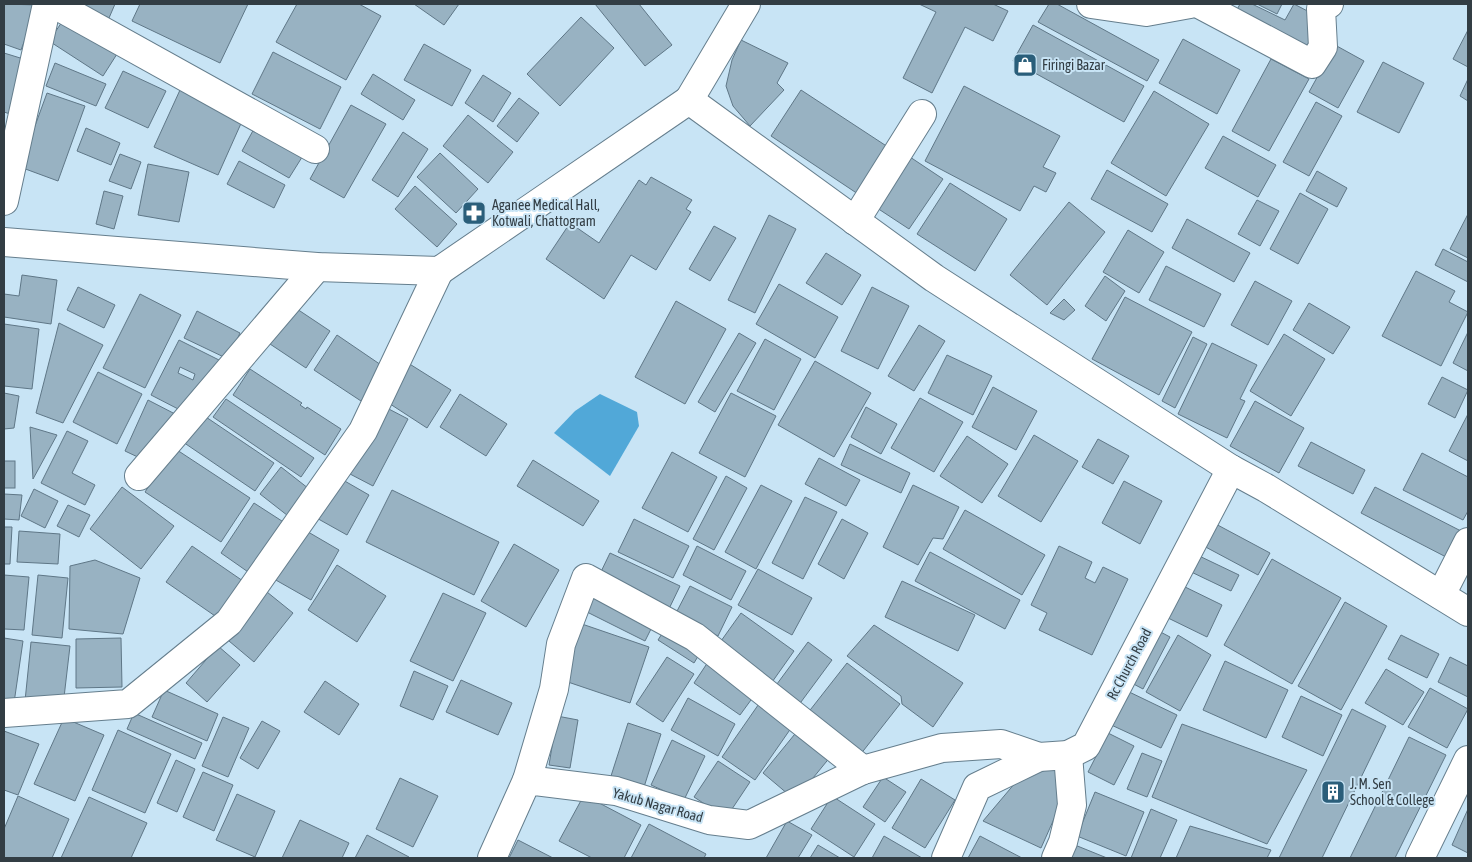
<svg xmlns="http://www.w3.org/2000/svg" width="1472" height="862" viewBox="0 0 1472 862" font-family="'Asap Condensed',sans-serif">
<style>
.water{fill:#51a8d8}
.building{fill:#98b2c2;stroke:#5f7787;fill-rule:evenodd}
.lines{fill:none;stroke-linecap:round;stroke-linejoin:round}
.minor-casing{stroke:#657e8d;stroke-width:30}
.tertiary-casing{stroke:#657e8d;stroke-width:30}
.secondary-casing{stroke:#657e8d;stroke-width:30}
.minor{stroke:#fff;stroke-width:28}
.tertiary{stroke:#fff;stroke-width:28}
.secondary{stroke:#fff;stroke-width:28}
.labels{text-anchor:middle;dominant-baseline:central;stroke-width:4;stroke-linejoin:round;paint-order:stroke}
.poi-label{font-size:14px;fill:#323d44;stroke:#c8e4f5;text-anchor:start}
.street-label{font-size:14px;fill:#323d44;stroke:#c8e4f5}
</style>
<rect width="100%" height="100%" fill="#c8e4f5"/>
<polygon class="water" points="600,394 637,412 639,426 610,476 554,433 575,411"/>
<g class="building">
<polygon points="4,4 38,5 21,50 4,44"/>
<polygon points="78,4 115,4 109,18"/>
<polygon points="140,4 248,4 220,63 132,21"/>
<polygon points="297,4 359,4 381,16 346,80 276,42"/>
<polygon points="414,4 459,4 444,25"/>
<polygon points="595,4 639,4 672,45 645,66"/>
<polygon points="919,4 993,4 1008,11 993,41 965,27 932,93 903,78 936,12"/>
<polygon points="1049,4 1057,4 1159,60 1147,81 1038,22"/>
<polygon points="1240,4 1252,4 1285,20 1294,4 1317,16 1308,59 1232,19"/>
<polygon points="1257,4 1282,4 1277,14"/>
<polygon points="581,17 614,48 560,106 527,74"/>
<polygon points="64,19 117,54 103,76 49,41"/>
<polygon points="1033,25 1144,86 1124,122 1013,61"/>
<polygon points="1468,30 1468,67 1453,59"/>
<polygon points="1183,39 1240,70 1217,114 1159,83"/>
<polygon points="741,40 788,63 777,83 784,90 750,126 733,106 726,86 732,60"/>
<polygon points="424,44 471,70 452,106 404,80"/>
<polygon points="1335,45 1364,61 1338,108 1309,92"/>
<polygon points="273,52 341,87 320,129 252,94"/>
<polygon points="4,53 30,61 13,115 4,112"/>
<polygon points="1271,59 1309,79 1269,151 1232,131"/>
<polygon points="1383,62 1424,83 1399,133 1357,112"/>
<polygon points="55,63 106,84 96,106 46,86"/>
<polygon points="123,71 166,91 148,128 105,108"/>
<polygon points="373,74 415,100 403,120 361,94"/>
<polygon points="483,75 511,93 493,122 465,103"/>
<polygon points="1468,79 1468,101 1460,96"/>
<polygon points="964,86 1060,136 1043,167 1056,173 1046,192 1034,186 1020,211 925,161"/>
<polygon points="180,90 243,119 218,175 154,147"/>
<polygon points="801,90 891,149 861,196 771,136"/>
<polygon points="1154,91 1209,124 1166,196 1111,163"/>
<polygon points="47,93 85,106 58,181 20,167"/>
<polygon points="519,98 539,113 517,142 497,126"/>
<polygon points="1316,102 1342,116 1309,176 1283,162"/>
<polygon points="351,105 386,124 344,198 310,179"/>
<polygon points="468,115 513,152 488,183 443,146"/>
<polygon points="256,125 304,154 289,178 242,151"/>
<polygon points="86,128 120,143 111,165 77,151"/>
<polygon points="403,132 428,149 398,197 372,180"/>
<polygon points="1223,136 1276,165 1258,197 1205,168"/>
<polygon points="440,153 478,189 456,213 417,177"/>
<polygon points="120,154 141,162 131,189 109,181"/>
<polygon points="907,155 943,179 909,229 874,206"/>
<polygon points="239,161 285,185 274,208 227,184"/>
<polygon points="148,164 189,172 179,222 138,215"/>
<polygon points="1107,170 1168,204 1152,232 1091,199"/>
<polygon points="1317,171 1347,188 1337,207 1306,191"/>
<polygon points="651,177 692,200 686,209 691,212 656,270 631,255 604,299 546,259 570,223 599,243 639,180 646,185"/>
<polygon points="950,183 1007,219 975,271 917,234"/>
<polygon points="415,186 457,224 437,247 395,209"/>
<polygon points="104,191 123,196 114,229 96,224"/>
<polygon points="1300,193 1328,209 1298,264 1270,249"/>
<polygon points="1257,200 1279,211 1260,246 1238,234"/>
<polygon points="1069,202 1105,232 1047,305 1010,275"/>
<polygon points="1468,214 1468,258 1450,249"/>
<polygon points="769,215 796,229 755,313 728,300"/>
<polygon points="1187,219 1250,253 1234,282 1172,248"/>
<polygon points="714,226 736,238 710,281 689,269"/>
<polygon points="1128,230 1164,252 1139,293 1103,272"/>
<polygon points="1443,249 1468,262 1468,282 1435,265"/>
<polygon points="826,253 861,275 842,305 806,283"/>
<polygon points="1166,266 1221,294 1204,327 1149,300"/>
<polygon points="1416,271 1455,291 1449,302 1468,312 1441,366 1382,336"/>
<polygon points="22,275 57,280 51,324 4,317 4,294 19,296"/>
<polygon points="1105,276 1125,291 1106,321 1085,306"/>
<polygon points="1255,281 1292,301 1268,345 1231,325"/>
<polygon points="779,284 838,317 815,358 756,324"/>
<polygon points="78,287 115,305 104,328 67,310"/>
<polygon points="872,287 909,306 878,369 841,351"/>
<polygon points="140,294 181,315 145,388 103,368"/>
<polygon points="1125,297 1192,332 1159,395 1092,359"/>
<polygon points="1064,299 1075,310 1064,320 1050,313"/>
<polygon points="676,301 726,329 685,404 635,377"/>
<polygon points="1309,303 1350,327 1333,354 1293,330"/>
<polygon points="291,305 330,331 306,368 267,342"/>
<polygon points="197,311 240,333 228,359 184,338"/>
<polygon points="59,323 103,345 63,423 36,413"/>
<polygon points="4,324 39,329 32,389 4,386"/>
<polygon points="919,325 945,341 914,391 888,376"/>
<polygon points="1468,332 1468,371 1453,363"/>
<polygon points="739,333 756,343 715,412 698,402"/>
<polygon points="1284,334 1325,359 1291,416 1250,391"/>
<polygon points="337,335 384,367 361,401 314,370"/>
<polygon points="1193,337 1207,344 1175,408 1162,401"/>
<polygon points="765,339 801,359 774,410 737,391"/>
<path d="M179,340L225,363L182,411L151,395ZM180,367L195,374L193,380L178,373Z"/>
<polygon points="1212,343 1257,365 1240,399 1245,401 1227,438 1178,414"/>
<polygon points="947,355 992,376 973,415 928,393"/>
<polygon points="815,361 871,393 834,457 778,425"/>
<polygon points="408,363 451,390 427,428 384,400"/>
<polygon points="250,369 302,403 300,405 306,409 307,407 341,429 325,455 233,395"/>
<polygon points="98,372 142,394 117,444 73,422"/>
<polygon points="1442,377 1468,390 1455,418 1428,404"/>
<polygon points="993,387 1037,411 1016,450 972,427"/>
<polygon points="4,393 19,396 14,428 4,429"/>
<polygon points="731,393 776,416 745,477 699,453"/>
<polygon points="460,394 507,424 486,456 440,427"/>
<polygon points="920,398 963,422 934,472 891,448"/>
<polygon points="226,399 314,458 301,477 213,417"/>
<polygon points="148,400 177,415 142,459 125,451"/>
<polygon points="1255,401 1304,428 1279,473 1230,446"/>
<polygon points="385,407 408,419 373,486 350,474"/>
<polygon points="866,407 897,424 881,454 851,437"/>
<polygon points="200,413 274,463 255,491 180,440"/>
<polygon points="1468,414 1468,461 1449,451"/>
<polygon points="30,427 57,435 33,479"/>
<polygon points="67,431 88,441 72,473 95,485 85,505 41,483"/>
<polygon points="1034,435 1078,461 1041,522 998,496"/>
<polygon points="967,436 1008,464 982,503 940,476"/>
<polygon points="1098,439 1129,456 1113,484 1082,467"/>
<polygon points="1311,442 1365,470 1353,494 1298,466"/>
<polygon points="850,444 910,473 901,493 841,465"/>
<polygon points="174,448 250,498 221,542 145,492"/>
<polygon points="672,452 717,477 688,532 642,508"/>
<polygon points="1422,453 1468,477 1468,511 1463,520 1403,490"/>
<polygon points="819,458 860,480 846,506 805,484"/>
<polygon points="533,460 599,501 583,526 517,486"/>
<rect x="4" y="461" width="11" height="27"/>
<polygon points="281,467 313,492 292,519 260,494"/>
<polygon points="336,476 369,495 347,535 313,516"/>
<polygon points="726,476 747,488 714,550 693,539"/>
<polygon points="1124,481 1162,501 1140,544 1102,523"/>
<polygon points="761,485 792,501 756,569 725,552"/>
<polygon points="913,485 959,507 943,539 933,538 918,565 883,547"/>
<polygon points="122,487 174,526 141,569 90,529"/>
<polygon points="1375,487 1461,531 1448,558 1361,513"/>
<polygon points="34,489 58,501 45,528 21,516"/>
<polygon points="392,490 499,542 474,595 366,542"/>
<polygon points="4,494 22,495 19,520 4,519"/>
<polygon points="805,497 837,512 803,579 772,563"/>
<polygon points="254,503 285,523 251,574 221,553"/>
<polygon points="68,505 90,515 79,537 57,526"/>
<polygon points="965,510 1045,555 1022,595 943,549"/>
<polygon points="634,519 689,546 673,578 618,552"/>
<polygon points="842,519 868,533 844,579 818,564"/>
<polygon points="1212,522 1270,553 1258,575 1200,544"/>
<polygon points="4,527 12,527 10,564 4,564"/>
<polygon points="303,529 339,550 311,600 274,579"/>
<polygon points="19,531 60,534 58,564 17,562"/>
<polygon points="514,544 559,570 526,627 481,601"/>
<polygon points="192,546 243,581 218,618 166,582"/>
<polygon points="697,546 746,571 731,600 683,575"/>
<polygon points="1059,546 1092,562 1085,578 1095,583 1103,567 1128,579 1092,655 1039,630 1047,613 1031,605"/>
<polygon points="930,552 1020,600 1005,629 915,581"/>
<polygon points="610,553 680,586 667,613 597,580"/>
<polygon points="1193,553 1239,575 1231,591 1185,569"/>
<polygon points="1272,559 1341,598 1292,684 1224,645"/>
<polygon points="95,560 140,578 123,634 69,629 70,566"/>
<polygon points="337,565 386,596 357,642 308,610"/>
<polygon points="758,569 812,598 792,635 738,605"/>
<polygon points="4,575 29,577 24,630 4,629"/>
<polygon points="38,575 68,578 62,638 32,635"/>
<polygon points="902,581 975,615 958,651 885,617"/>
<polygon points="1181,585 1222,605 1207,637 1166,617"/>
<polygon points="690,586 732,607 718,636 675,615"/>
<polygon points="593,589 655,621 645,641 583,610"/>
<polygon points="267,592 293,613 254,662 229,641"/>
<polygon points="443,593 486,613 453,681 410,661"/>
<polygon points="1345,602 1387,626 1341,710 1298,686"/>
<polygon points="741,613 794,651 770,685 716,648"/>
<polygon points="579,623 649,647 630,703 559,679"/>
<polygon points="874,625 963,683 933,727 902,704 901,696 847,656"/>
<polygon points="1153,628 1170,637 1143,689 1126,680"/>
<polygon points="665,629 700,653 694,663 658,640"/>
<polygon points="1178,635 1211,655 1180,711 1146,692"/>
<polygon points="1401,635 1439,654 1427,678 1388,659"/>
<polygon points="4,638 23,641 14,703 4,701"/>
<polygon points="121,638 122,687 76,688 76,639"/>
<polygon points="31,642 70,646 63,706 25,701"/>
<polygon points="808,642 832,660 798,706 774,688"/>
<polygon points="218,646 240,665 207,702 186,683"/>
<polygon points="712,656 759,689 740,715 694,683"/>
<polygon points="667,657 694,674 663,722 636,704"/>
<polygon points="1450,657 1468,666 1468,697 1438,682"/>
<polygon points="1225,661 1288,690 1266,738 1203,710"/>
<polygon points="847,663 900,704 860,755 807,714"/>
<polygon points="1386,669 1424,692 1403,725 1365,703"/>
<polygon points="414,671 448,686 433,720 400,706"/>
<polygon points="461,680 512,703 498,735 446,712"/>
<polygon points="325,681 359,704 339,735 304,712"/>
<polygon points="1430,688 1468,709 1447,748 1408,727"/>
<polygon points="1123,689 1177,715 1161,748 1107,723"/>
<polygon points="164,690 218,714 207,741 152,717"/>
<polygon points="1301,696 1342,715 1323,756 1282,737"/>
<polygon points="688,698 735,724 718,756 671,730"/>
<polygon points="763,698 796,721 755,780 722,757"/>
<polygon points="1352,709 1386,726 1322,858 1279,858"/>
<polygon points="134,713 202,743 195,759 127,729"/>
<polygon points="557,716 578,720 570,768 549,765"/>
<polygon points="223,717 249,728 228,777 202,766"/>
<polygon points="64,718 104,735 75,801 34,784"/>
<polygon points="262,721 280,731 258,769 240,758"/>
<polygon points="628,723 661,734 644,787 611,776"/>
<polygon points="1182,724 1307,770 1267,844 1152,797"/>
<polygon points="799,729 831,756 795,800 763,773"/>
<polygon points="118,730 171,754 145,813 92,790"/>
<polygon points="4,731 39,744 18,795 4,790"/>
<polygon points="1108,733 1134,746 1114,785 1088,772"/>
<polygon points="1409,737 1446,755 1395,858 1350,858"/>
<polygon points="672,740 705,756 684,800 651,785"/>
<polygon points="1142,753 1162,761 1147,797 1127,789"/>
<polygon points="176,760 195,769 177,812 157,803"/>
<polygon points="718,761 750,782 726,818 694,797"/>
<polygon points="1060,766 1062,801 1041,848 983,821 1021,776"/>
<polygon points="203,772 233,785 214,831 183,817"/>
<polygon points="883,777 906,792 885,822 863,807"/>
<polygon points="400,778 438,796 413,847 376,829"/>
<polygon points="921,779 955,800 925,848 892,828"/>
<polygon points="1095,792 1144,812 1126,856 1077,836"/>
<polygon points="237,794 275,811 255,857 216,840"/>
<polygon points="584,795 641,825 624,858 592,858 559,841"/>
<polygon points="18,796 69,819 52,858 4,858 4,829"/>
<polygon points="832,796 875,824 854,857 811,829"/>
<polygon points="89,797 147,823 131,858 61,858"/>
<polygon points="1151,809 1177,820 1160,858 1131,858"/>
<polygon points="1468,809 1468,853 1452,845"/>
<polygon points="300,820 349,843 342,858 282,858"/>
<polygon points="787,821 812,835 798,858 766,858"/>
<polygon points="649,824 706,854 704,858 631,858"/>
<polygon points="1190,826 1271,850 1267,858 1176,858"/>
<polygon points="367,835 409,857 408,858 355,858"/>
<polygon points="884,836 922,858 872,858"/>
<polygon points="980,836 1022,858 968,858"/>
<polygon points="518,840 553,858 509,858"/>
<polygon points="1070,843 1107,858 1063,858"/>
<polygon points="818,845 840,858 810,858"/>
</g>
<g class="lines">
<g class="minor-casing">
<g id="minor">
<polyline points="54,4 315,149"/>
<polyline points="1091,4 1146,12 1190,4"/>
<polyline points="1199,4 1312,64 1323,47 1321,9 1329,4"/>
<polyline points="4,201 47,4"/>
<polyline points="855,221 922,114"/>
<polyline points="139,476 317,267"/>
<polyline points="1441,595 1468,542"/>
<polyline points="4,713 128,704 229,622 363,431 439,271"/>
<polyline points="527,780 554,689 561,644 586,578 695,637 863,770"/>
<polyline points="492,858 527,780 616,791 709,820 749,825 863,770 942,748 1001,744 1039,757"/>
<polyline points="946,858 977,787 1039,757 1068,755 1086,746 1231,469"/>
<polyline points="1056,858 1063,842 1072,805 1068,755"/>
<polyline points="1420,858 1468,760"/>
</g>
</g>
<g class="tertiary-casing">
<polyline id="tertiary" points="4,242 317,267 439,271 689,100 934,278 1231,469 1266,488 1468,612"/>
</g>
<g class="secondary-casing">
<polyline id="secondary" points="689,100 746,4"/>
</g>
<use href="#minor" class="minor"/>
<use href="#tertiary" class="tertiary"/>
<use href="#secondary" class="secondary"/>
</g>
<defs>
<g id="shop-square" transform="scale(1.25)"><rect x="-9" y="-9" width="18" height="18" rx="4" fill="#2a5e7a" stroke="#c8e4f5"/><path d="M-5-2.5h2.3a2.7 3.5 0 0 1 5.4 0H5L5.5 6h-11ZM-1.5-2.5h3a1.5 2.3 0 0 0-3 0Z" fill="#fff"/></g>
<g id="pharmacy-square" transform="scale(1.25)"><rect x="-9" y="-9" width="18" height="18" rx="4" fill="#2a5e7a" stroke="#c8e4f5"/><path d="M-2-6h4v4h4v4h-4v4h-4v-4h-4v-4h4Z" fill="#fff"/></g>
<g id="building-square" transform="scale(1.25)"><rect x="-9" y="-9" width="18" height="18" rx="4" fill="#2a5e7a" stroke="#c8e4f5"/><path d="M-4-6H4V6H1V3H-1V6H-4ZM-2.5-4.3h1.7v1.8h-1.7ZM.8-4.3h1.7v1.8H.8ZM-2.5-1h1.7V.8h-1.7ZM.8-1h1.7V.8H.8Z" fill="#fff"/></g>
</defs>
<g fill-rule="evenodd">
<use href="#shop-square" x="1025" y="65"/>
<use href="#pharmacy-square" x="474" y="213"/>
<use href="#building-square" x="1333" y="792"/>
</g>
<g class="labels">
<g class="poi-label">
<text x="1042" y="65">Firingi Bazar</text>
<text x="492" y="205">Aganee Medical Hall,<tspan x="492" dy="16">Kotwali, Chattogram</tspan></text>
<text x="1350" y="784">J. M. Sen<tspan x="1350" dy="16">School &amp; College</tspan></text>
</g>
<g class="street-label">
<text transform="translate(1129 664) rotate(-62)">Rc Church Road</text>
<text transform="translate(658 805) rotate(16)">Yakub Nagar Road</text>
</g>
</g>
<rect width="1472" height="862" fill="none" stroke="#323d44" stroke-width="10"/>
</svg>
